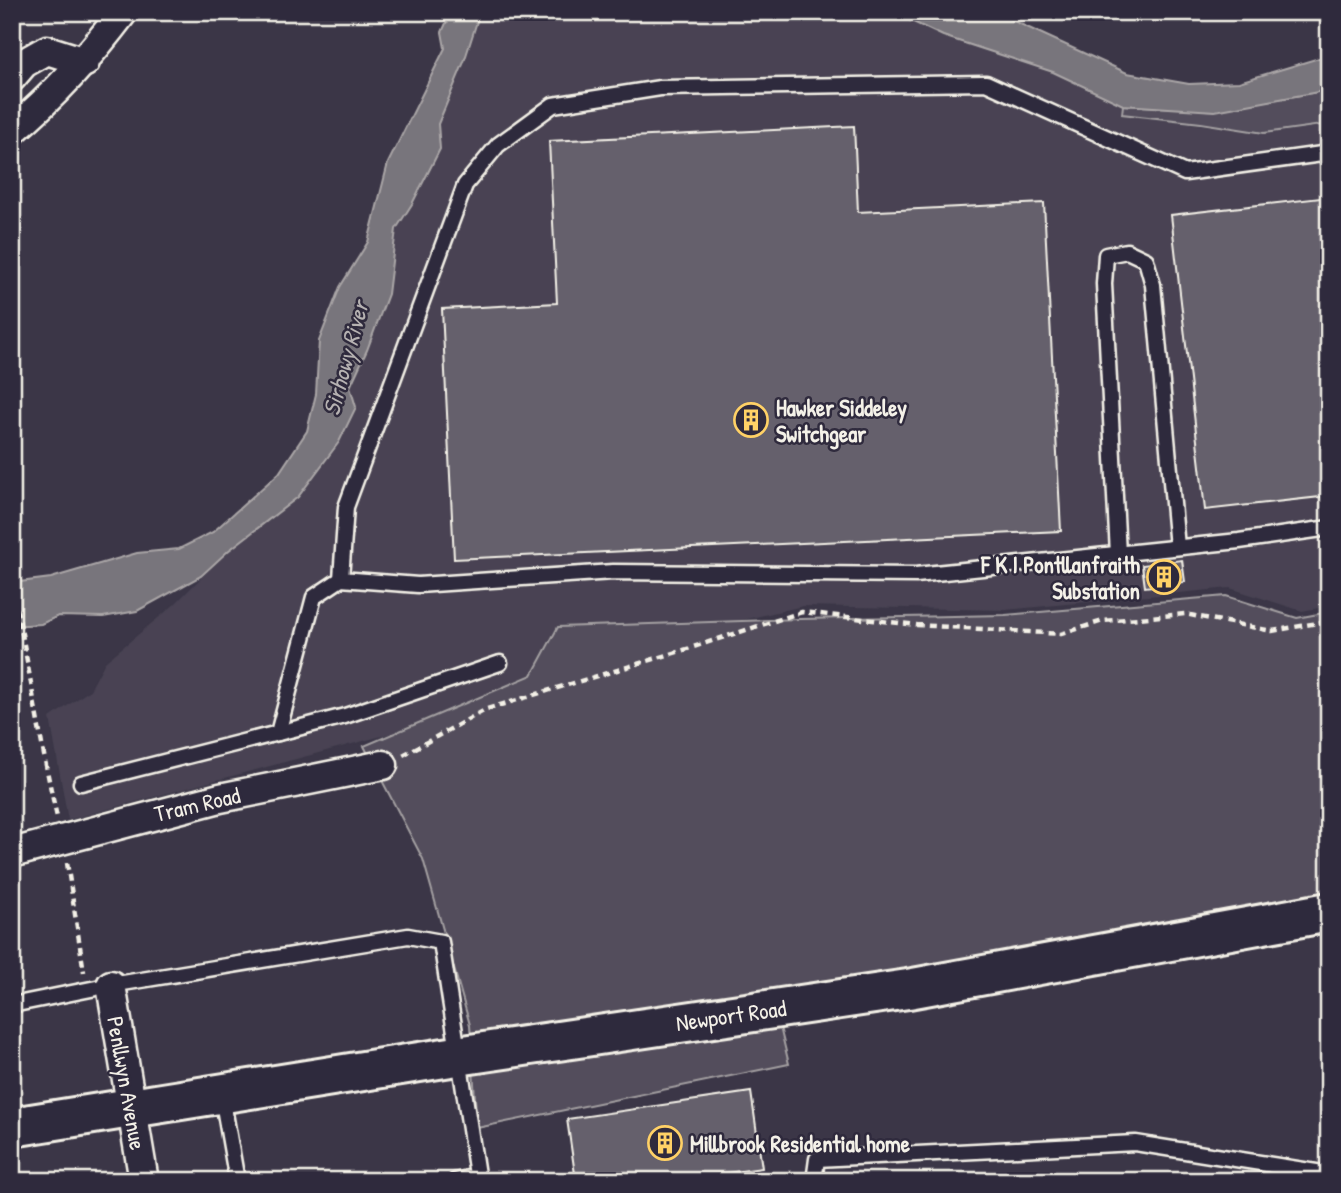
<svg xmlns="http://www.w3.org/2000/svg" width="1341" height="1193" viewBox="0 0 1341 1193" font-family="'Patrick Hand',sans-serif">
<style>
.built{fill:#484352}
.green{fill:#534e5c;stroke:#a4a0a2;stroke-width:2}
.water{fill:#78747b;stroke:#aaa6a7;stroke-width:2}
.building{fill:#65616c;stroke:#f4f1e8;stroke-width:2}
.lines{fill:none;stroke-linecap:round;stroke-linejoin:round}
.service-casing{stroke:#f4f1e8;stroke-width:19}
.minor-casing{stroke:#f4f1e8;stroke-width:33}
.secondary-casing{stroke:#f4f1e8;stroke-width:44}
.path{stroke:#f4f1e8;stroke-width:4.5;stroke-dasharray:7 5;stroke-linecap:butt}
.service{stroke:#2f2a3d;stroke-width:14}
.minor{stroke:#2f2a3d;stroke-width:28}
.secondary{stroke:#2f2a3d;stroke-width:38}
.labels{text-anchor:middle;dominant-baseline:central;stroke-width:5;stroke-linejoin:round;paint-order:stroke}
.poi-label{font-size:23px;font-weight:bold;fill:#f4f1e8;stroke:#2f2a3d;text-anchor:start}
.street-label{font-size:23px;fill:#f4f1e8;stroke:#2f2a3d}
.water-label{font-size:24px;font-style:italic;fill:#b6b2b2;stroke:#2f2a3d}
</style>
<rect width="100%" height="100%" fill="#3b3647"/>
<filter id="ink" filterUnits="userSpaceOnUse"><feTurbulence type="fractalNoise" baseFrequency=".0143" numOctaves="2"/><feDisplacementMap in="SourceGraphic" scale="14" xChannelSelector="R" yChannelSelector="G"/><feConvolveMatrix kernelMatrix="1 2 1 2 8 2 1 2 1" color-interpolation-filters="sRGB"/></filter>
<g filter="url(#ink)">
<polygon class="built" points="480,12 892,12 943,36 1053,72 1123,105 1122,114 1264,133 1329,124 1329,606 1302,611 1230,588 1005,610 803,606 716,626 397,732 68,820 50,718 90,690 105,662 175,604 228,551 298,497 367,350 388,294 396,228 412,204 440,149 438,124 464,62"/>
<g class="green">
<polygon points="1329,90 1329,124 1264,133 1201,123 1122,114 1123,105 1215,110"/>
<polygon points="1226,596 1297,618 1329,612 1329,901 1012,959 771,990 789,1064 477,1128 470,1025 423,859 364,746 532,675 558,627 800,619 1005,615"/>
</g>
<g class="water">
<polygon points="451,12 480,12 464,62 438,124 440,149 412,204 396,229 388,294 367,350 350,387 356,407 339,442 298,497 228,551 201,576 137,611 103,617 58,616 41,624 12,626 12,583 51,578 137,553 179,549 213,532 279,473 307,431 316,394 319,341 340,287 368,242 388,163 445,48 442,32"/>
<polygon points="892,12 994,12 1127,73 1189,84 1239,82 1329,55 1329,90 1215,111 1123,105 1053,72 943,36"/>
</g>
<g class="building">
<polygon points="854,126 858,212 1044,203 1061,531 454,559 442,309 557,303 549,141"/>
<polygon points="1329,197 1329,496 1205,510 1171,215"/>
<polygon points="1182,560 1185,582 1145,587 1142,565"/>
<polygon points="751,1092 762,1168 672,1181 576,1181 567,1119"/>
</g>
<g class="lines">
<g class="service-casing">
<g id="service">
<polyline points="1329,153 1185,173 986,83 660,88 553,105 498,145 465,185 346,507 341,579 418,585 613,572 916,575 1239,541 1329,528"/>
<polyline points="1118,554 1104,284 1106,255 1127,251 1146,260 1153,285 1177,547"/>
<polyline points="278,733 314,597 341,579"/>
<polyline points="81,783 345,716 500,663"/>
<polyline points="12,1005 111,985 408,936 441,942 478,1181"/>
<polyline points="222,1096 237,1181"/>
<polyline points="455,1181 477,1176"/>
<polyline points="814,1181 817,1159 1135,1143 1329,1174"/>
</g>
</g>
<g class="minor-casing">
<g id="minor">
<polyline points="12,77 24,63 47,50 85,62"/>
<path d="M12,131C56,94 88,58 123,12"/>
<polyline points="12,853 220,798 383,765"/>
<polyline points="111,985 144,1181"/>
</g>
</g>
<g class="secondary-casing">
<polyline id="secondary" points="12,1127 457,1056 908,989 1329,912"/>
</g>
<g class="path">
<path d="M12,585C29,662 39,740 57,817"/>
<polyline points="403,755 487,709 684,650 802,612 917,625 1061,634 1103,621 1185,614 1272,631 1329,621"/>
<polyline points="67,863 84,972"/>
</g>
<use href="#service" class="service"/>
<use href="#minor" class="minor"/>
<use href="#secondary" class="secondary"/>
</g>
</g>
<defs>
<g id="building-ring" transform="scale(1.75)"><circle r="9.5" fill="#2f2a3d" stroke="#ffd166" stroke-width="1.5"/><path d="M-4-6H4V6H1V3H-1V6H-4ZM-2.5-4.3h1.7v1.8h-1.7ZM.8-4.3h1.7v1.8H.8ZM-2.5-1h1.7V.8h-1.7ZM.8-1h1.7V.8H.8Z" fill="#ffd166"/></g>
</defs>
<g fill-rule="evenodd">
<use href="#building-ring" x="751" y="420"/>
<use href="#building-ring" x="1164" y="577"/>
<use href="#building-ring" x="665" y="1143"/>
</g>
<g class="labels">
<g class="poi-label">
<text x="776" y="407">Hawker Siddeley<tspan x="776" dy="26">Switchgear</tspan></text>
<text x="1140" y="564" text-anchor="end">F K I Pontllanfraith<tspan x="1140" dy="26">Substation</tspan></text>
<text x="690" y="1143">Millbrook Residential home</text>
</g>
<g class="street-label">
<text transform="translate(197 804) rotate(-13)">Tram Road</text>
<text transform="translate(731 1015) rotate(-8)">Newport Road</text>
<text transform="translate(127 1083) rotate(80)">Penllwyn Avenue</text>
</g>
<g class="water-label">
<text transform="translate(345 358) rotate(-75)">Sirhowy River</text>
</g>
</g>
<rect width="1341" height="1193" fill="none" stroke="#2f2a3d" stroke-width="42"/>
<rect x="21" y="21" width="1299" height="1151" fill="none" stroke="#f4f1e8" stroke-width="2.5" filter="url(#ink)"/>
</svg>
